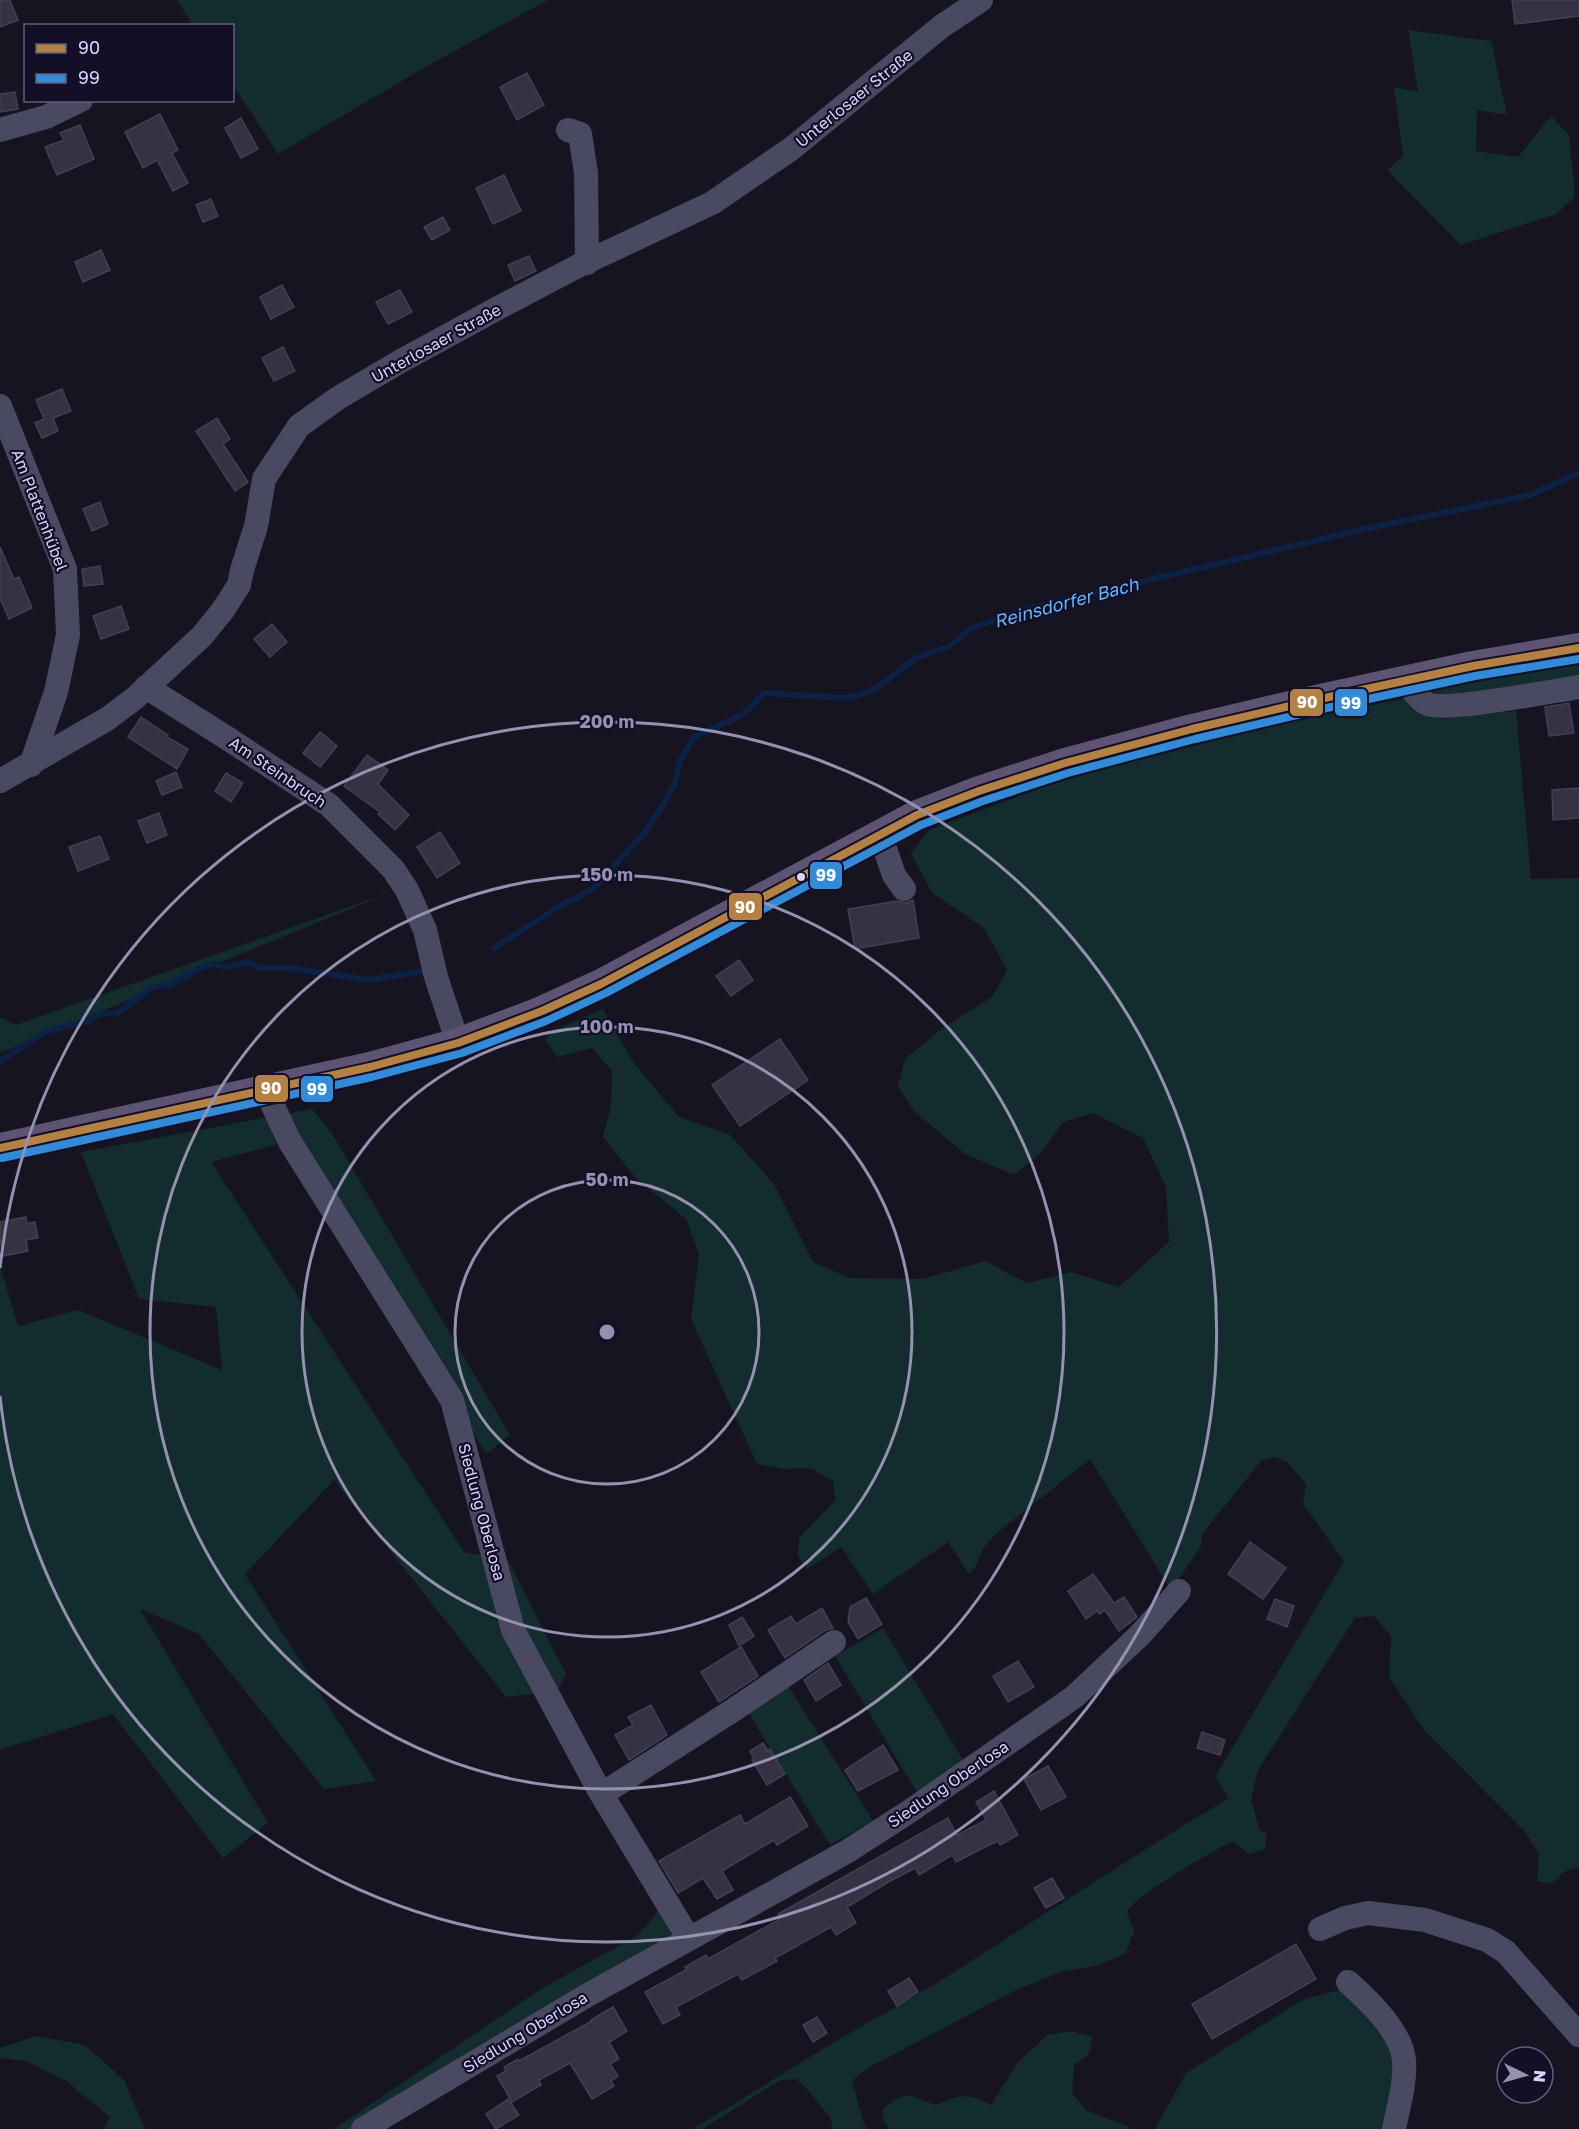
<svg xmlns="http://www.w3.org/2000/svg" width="1579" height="2129" viewBox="0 0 1579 2129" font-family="'Golos Text',sans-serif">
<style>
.green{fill:#132c2d}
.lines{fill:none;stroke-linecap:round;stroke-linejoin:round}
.stream{stroke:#0d2144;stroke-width:6}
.building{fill:#343243;stroke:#433f54;stroke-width:1.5}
.minor{stroke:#4a4962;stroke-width:24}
.major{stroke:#5e5373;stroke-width:30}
.bus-1-casing{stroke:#130f26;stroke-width:12}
.bus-2-casing{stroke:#130f26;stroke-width:12}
.bus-1{stroke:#b48145;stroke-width:8}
.bus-2{stroke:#338bd7;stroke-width:8}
.ring{fill:none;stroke:#9591b1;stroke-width:3}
.bus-dot{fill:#d9d4ff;stroke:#130f26;stroke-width:2}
.labels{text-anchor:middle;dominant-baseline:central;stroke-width:4.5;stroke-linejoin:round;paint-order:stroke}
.street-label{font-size:16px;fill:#d9d4ff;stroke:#130f26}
.water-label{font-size:18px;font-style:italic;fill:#62b6ff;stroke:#130f26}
.centre{fill:#9591b1;stroke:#130f26;stroke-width:3}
.ring-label{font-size:18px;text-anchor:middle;font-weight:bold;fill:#9591b1;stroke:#130f26;stroke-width:4.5;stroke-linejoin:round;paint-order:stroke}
.line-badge{stroke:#130f26;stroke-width:2}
.badge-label{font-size:16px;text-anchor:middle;font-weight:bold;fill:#fff}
</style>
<rect width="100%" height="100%" fill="#161421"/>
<g class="green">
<polygon points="177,0 548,0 429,65 278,154 233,85 232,26 193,25"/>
<polygon points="1408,30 1491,41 1507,115 1477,110 1476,151 1518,157 1551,116 1569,135 1575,197 1556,214 1461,245 1387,170 1403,156 1394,87 1418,92"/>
<polygon points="1579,663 1579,680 1439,696 1432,690"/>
<path d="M1404,699L1446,718L1516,711L1531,879L1579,878V1867L1566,1871L1551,1884L1537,1881L1539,1854L1525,1832L1424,1730L1389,1677L1391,1636L1374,1616L1355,1618L1258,1770L1251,1799L1260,1830L1267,1834L1265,1849L1249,1854L1232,1841C1212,1852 1136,1895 1127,1912L1134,1931L1126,1953L1099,1965L1061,1972L1012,1992L868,2068L852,2081L864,2124L867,2129H833L830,2117L805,2087L796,2079L781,2080L702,2129H693L834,2042L932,1986L1165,1837L1229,1798L1215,1777L1344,1561L1303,1504L1306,1484L1288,1463L1276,1457L1261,1461L1203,1533L1200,1548L1171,1590L1090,1459L998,1532L983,1548L975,1568L969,1574L948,1542L873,1594L841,1547L807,1569L798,1556L799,1538L836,1500L833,1481L811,1468L784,1469L757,1464L691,1319L699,1255L686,1219L636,1178L603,1137L611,1106L612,1071L592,1048L557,1057L545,1039L553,1031L603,1009L633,1062L679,1117L730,1135L774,1184L813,1262L850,1278L923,1279L985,1261L1027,1283L1071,1272L1119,1287L1169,1242L1166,1187L1143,1138L1093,1113L1063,1122L1041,1153L1014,1175L965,1154L915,1112L898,1087L905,1059L943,1028L992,997L1007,970L984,928L932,893L911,853L929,830L1070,777L1323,714Z"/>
<polygon points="394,891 0,1053 0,1017 16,1025"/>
<polygon points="312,1109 331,1132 510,1435 486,1454 297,1139 211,1162 464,1552 508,1560 566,1674 558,1691 506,1697 334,1480 245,1574 376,1781 324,1789 199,1634 140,1609 268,1823 223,1858 113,1714 0,1750 0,1266 18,1326 78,1310 222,1370 216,1307 139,1299 81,1152"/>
<polygon points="883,1628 966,1765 918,1794 835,1656"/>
<polygon points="787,1684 873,1821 830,1845 746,1709"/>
<polygon points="660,1901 672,1927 670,1936 355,2129 334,2129 541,1989 638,1935 655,1915"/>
<polygon points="1343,1989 1369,2013 1398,2060 1388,2129 1155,2129 1186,2073 1304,1999"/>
<path d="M1071,2031L1093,2037L1089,2054L1074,2065L1072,2093L1086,2110L1127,2126L1130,2129H890L884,2122L882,2110L894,2100L908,2095L936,2105C961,2095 966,2092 991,2105L1017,2063L1047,2035Z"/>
<polygon points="36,2036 85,2045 124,2080 145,2129 104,2129 110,2117 66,2081 25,2061 0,2058 0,2048"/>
</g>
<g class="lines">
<g class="stream">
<polyline points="494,948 560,906 594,888 645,832 662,806 675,783 679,763 693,738 745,713 764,693 844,698 866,693 879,686 916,658 950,646 972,628 1026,609 1369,528 1530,495 1579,473"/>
<polyline points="0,1061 47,1031 88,1021 99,1014 118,1013 151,988 169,985 203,967 213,964 227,967 248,962 260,968 291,968 369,980 423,971"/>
</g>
</g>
<g class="building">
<polygon points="0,0 10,0 18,20 0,27"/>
<polygon points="1512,0 1579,0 1579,16 1515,24"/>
<polygon points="527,73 544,105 517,120 500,87"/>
<polygon points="15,92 18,109 0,112 0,94"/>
<polygon points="160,114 178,150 172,153 188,183 173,191 157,160 143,168 125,132"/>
<polygon points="241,118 258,149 241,158 225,128"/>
<polygon points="80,125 94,159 57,175 45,147 64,140 60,133"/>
<polygon points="504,175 521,211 493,224 476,188"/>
<polygon points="211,199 218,216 203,222 196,205"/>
<polygon points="443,217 450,230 432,240 424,227"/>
<polygon points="101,250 110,270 83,282 75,262"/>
<polygon points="529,256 536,271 515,281 508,265"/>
<polygon points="282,285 294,307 271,319 260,297"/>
<polygon points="400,290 412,312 388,324 376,302"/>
<polygon points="283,347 295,371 274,381 262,358"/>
<polygon points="62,389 71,411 53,418 58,431 42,438 35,423 44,419 36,400"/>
<polygon points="217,418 230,439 223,444 248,482 235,491 196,431"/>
<polygon points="100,502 108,524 92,531 83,509"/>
<polygon points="0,547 14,579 19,577 32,608 9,619 0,598"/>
<polygon points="100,566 103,584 84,586 82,569"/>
<polygon points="121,606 129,629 101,639 93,616"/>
<polygon points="272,624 287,642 270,657 254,639"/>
<polygon points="1569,703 1574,733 1549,736 1545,707"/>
<polygon points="141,717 168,735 167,737 188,749 177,769 128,737"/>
<polygon points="320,732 337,746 320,767 303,753"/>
<polygon points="367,755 388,770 378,784 409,815 395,830 378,814 380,812 344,786"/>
<polygon points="176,772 182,787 162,795 156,781"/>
<polygon points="226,773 243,783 231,802 215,791"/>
<polygon points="1579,788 1579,818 1553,820 1552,790"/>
<polygon points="159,813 167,835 147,843 138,821"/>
<polygon points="440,832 460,863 437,878 417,847"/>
<polygon points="100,836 109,859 78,871 69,847"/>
<polygon points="913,900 919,938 855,949 848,909 897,901 906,903"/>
<polygon points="739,960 753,980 731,996 716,976"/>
<polygon points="780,1039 808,1080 740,1126 712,1085"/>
<polygon points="26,1217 27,1223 35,1222 38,1238 26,1240 28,1251 3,1256 0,1239 0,1222"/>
<polygon points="1250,1542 1286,1568 1263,1599 1228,1574"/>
<polygon points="1093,1574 1114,1603 1124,1597 1137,1617 1119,1631 1105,1610 1099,1614 1097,1611 1086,1619 1068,1591"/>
<polygon points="866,1598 882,1624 858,1639 848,1622 850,1607"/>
<polygon points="1275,1599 1294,1606 1287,1627 1267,1619"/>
<polygon points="822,1608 833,1628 826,1630 785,1658 768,1630 791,1616 796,1624"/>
<polygon points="742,1617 754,1636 739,1646 729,1625"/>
<polygon points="741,1647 758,1676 719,1702 701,1672"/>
<polygon points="1018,1661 1034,1687 1008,1702 993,1676"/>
<polygon points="828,1663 841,1685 816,1701 804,1680"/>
<polygon points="651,1705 667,1735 629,1760 615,1735 633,1725 628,1717"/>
<polygon points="1202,1732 1225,1740 1220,1755 1197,1748"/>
<polygon points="763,1743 768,1751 770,1749 785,1774 767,1785 752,1760 754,1759 750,1751"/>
<polygon points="883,1745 898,1770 858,1791 845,1770"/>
<polygon points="1048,1766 1066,1797 1041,1810 1024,1779"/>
<polygon points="994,1791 1018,1835 1000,1845 998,1841 985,1847 956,1862 952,1855 919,1875 915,1868 890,1881 847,1907 856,1923 836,1935 831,1927 775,1958 777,1961 742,1980 738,1974 676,2007 680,2015 663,2024 645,1992 686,1970 685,1967 706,1955 708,1959 780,1919 778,1914 948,1818 957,1835 986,1820 976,1802"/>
<polygon points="790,1797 808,1826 777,1845 774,1840 722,1871 733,1890 717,1899 703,1878 678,1893 659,1861 740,1815 745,1824"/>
<polygon points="1052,1878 1064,1898 1046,1908 1034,1888"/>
<polygon points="1296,1944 1316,1979 1212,2039 1192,2004"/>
<polygon points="909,1978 918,1992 897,2006 888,1991"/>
<polygon points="613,2007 627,2031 609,2042 619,2059 610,2064 618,2076 611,2081 614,2086 592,2099 570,2063 539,2080 541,2085 512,2102 497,2076 506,2071 504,2067 518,2059 519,2061 592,2021 591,2020"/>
<polygon points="817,2017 827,2033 813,2042 803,2025"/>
<polygon points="508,2099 519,2115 496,2129 486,2114"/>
</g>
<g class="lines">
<g class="minor">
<polyline points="0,130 46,117 81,100"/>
<polyline points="568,130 580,134 586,173 587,263"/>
<polyline points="0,406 65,569 68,635 56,692 31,765"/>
<path d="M1405,681C1412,688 1418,700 1428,704C1446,712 1552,691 1579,687"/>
<polyline points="146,687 227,738 329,805 393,869 407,890 425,930 436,977 458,1043"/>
<polyline points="0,781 107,719 135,698 202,636 223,610 239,585 242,570 256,526 264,479 299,426 338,398 401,361 498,308 578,266 712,203 791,149 942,26 981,0"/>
<polyline points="880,834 894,875 904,889"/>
<polyline points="266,1091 290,1142 452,1400 513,1630 599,1790 689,1939"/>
<polyline points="602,1794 735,1709 834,1642"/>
<polyline points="1320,1929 1345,1918 1368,1913 1425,1920 1487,1940 1506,1952 1579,2035"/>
<path d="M1348,1982C1369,2001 1401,2031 1404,2060C1406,2082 1398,2108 1394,2129"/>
<polyline points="363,2129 586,1996 848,1851 910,1811 1074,1697 1140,1635 1179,1591"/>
</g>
<polyline class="major" points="0,1148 370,1067 458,1043 542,1011 601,984 917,815 979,791 1065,763 1192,729 1320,699 1473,666 1579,648"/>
<g class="bus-1-casing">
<polyline id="bus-1" points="0,1148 370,1067 458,1043 542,1011 601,984 917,815 979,791 1065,763 1192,729 1320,699 1473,666 1579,648"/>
</g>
<g class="bus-2-casing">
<polyline id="bus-2" points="2,1158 372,1077 462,1053 546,1021 606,993 921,825 983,801 1068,773 1195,739 1322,709 1475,676 1579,659"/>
</g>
<use href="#bus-1" class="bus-1"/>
<use href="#bus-2" class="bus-2"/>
</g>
<g class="ring">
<circle cx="607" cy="1332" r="152"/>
<circle cx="607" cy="1332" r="305"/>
<circle cx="607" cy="1332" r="457"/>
<path d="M0 1268A610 610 0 1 1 0 1396"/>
</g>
<circle class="bus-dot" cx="801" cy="877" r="5"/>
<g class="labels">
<g class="street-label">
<text transform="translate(854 98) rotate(-39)">Unterlosaer Straße</text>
<text transform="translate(436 343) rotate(-29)">Unterlosaer Straße</text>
<text transform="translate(40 510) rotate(69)">Am Plattenhübel</text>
<text transform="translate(278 772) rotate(34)">Am Steinbruch</text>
<text transform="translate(482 1512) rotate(75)">Siedlung Oberlosa</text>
<text transform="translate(948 1784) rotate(-34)">Siedlung Oberlosa</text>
<text transform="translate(525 2032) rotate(-31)">Siedlung Oberlosa</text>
</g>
<g class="water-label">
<text transform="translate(1066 602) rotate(-15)">Reinsdorfer Bach</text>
</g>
</g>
<circle cx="607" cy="1332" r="9" class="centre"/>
<g class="ring-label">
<text x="607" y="728">200 m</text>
<text x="607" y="881">150 m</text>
<text x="607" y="1033">100 m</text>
<text x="607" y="1186">50 m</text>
</g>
<g class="line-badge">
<rect x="1289" y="688" width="35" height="29" rx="6" fill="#b48145"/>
<rect x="1334" y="688" width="34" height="29" rx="6" fill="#338bd7"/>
<rect x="809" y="861" width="34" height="29" rx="6" fill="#338bd7"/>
<rect x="728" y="892" width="35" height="29" rx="6" fill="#b48145"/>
<rect x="254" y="1074" width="35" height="29" rx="6" fill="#b48145"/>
<rect x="300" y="1075" width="34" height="28" rx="6" fill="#338bd7"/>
</g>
<g class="badge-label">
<text x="1307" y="708">90</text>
<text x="1351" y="709">99</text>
<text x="826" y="881">99</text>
<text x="745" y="913">90</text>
<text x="271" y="1094">90</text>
<text x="317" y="1095">99</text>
</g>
<rect x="24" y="24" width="210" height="78" fill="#130f26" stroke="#625e7d" stroke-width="1.5"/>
<rect x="36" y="44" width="30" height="9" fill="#b48145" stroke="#625e7d" stroke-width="1.5"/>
<text x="78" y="54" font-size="18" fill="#d9d4ff">90</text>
<rect x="36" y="74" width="30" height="9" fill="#338bd7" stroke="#625e7d" stroke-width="1.5"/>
<text x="78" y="84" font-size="18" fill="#d9d4ff">99</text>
<g transform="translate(1525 2075) rotate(95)"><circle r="28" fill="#130f26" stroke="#625e7d" stroke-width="1.5"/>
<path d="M0-4.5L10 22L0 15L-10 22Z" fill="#9591b1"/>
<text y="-9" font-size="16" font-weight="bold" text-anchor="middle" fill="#d9d4ff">N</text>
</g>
</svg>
